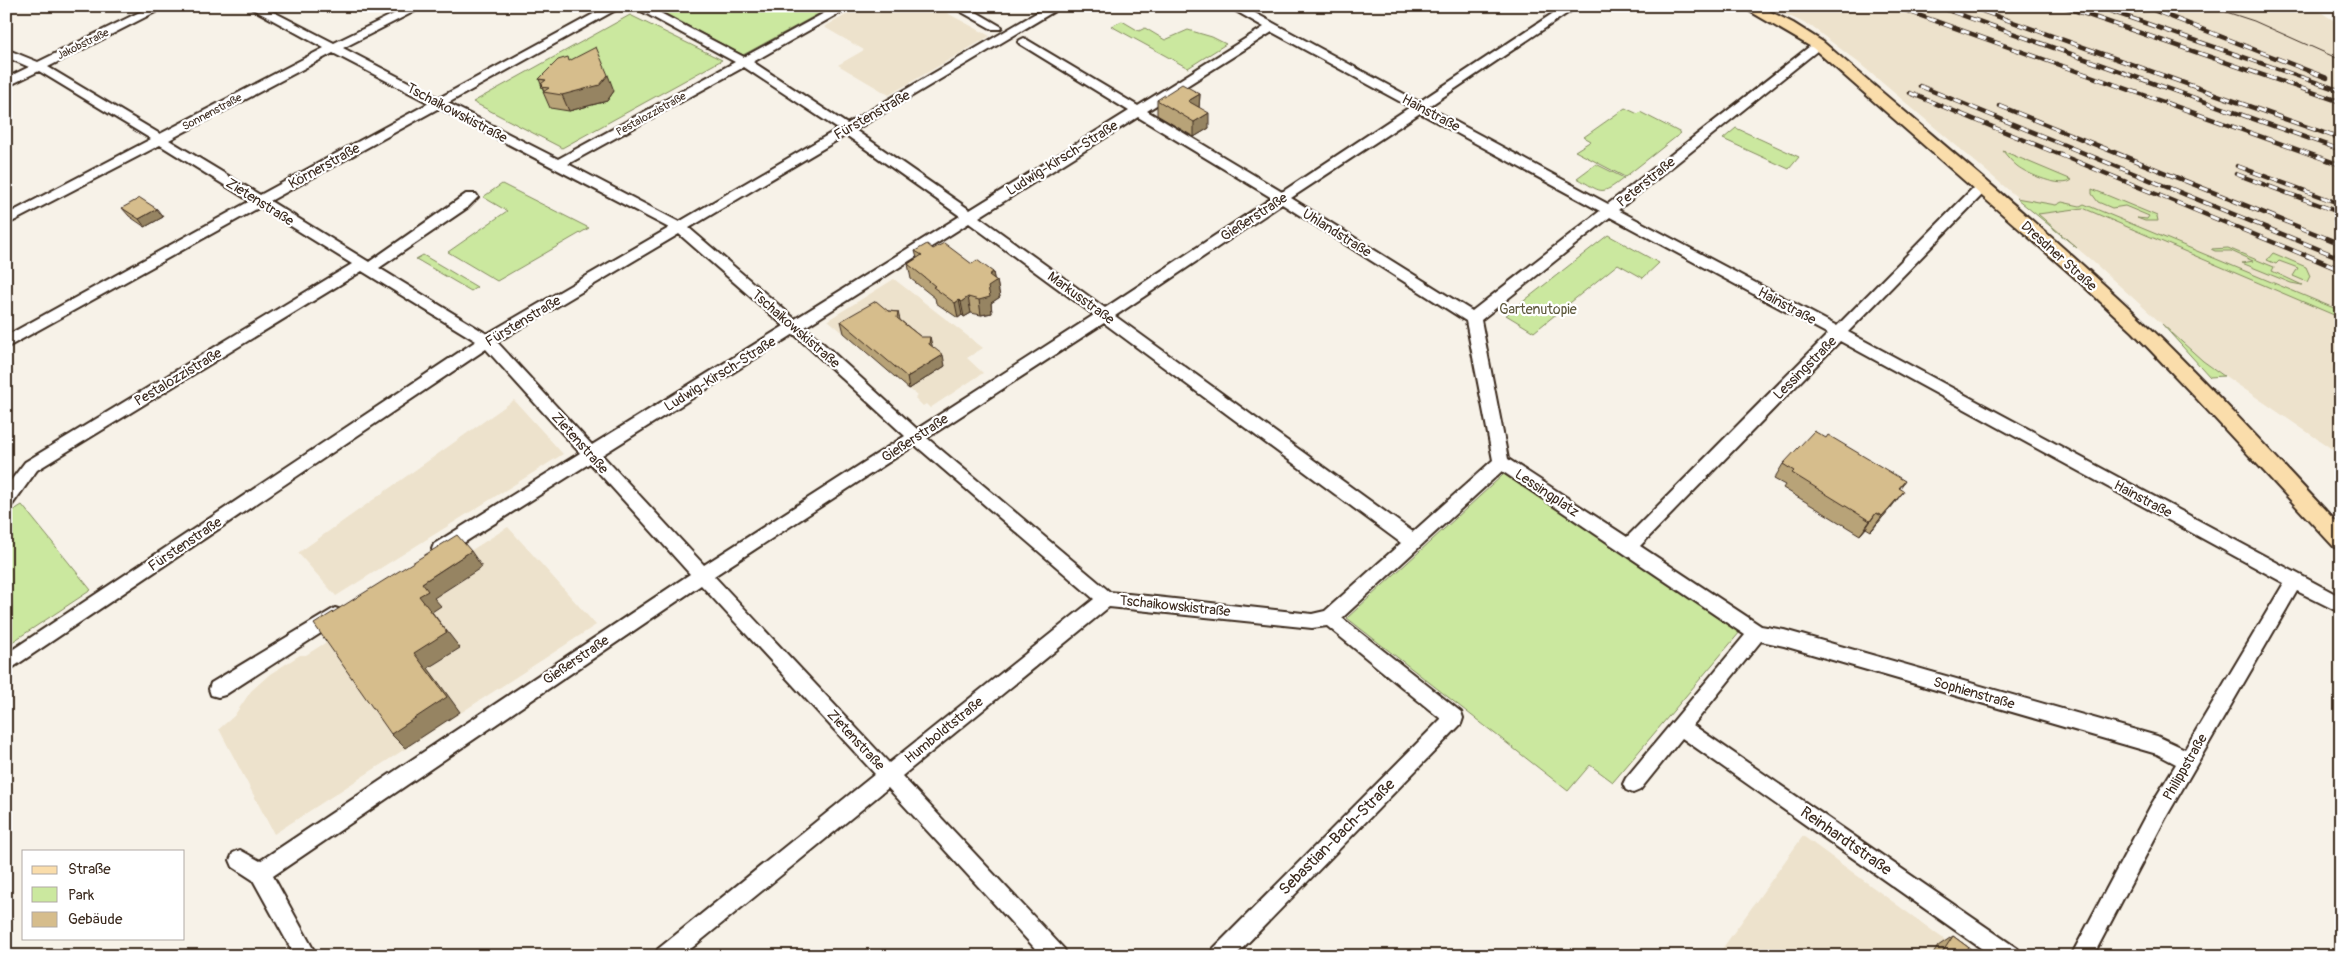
<svg xmlns="http://www.w3.org/2000/svg" width="2347" height="962" viewBox="0 0 2347 962" font-family="Pangolin,sans-serif">
<style>
.built{fill:#ede2cc}
.green{fill:#cbe89f;stroke:#83895e}
.lines{fill:none;stroke-linecap:round;stroke-linejoin:round}
.minor-casing{stroke:#3b2a1e;stroke-width:4}
.major-casing{stroke:#3b2a1e;stroke-width:4}
.minor{fill:#fff;fill-rule:evenodd}
.major{fill:#faddab;fill-rule:evenodd}
.tram{stroke:#3b2a1e;stroke-width:1}
.rail-far1-casing{stroke:#3b2a1e;stroke-width:4.5}
.rail-casing{stroke:#3b2a1e;stroke-width:5.5}
.rail-far1{stroke:#fff;stroke-width:3;stroke-dasharray:9;stroke-linecap:butt}
.rail{stroke:#fff;stroke-width:4;stroke-dasharray:11;stroke-linecap:butt}
.wall{fill:#b8a378;stroke:#3b2a1e}
.shaded-wall{fill:#968462;stroke:#3b2a1e}
.building{fill:#d6bd8c;stroke:#3b2a1e}
.labels{text-anchor:middle;dominant-baseline:central;stroke-width:4.5;stroke-linejoin:round;paint-order:stroke}
.far-street-label{font-size:11px;fill:#3b2a1e;stroke:#fff}
.street-label{font-size:14px;fill:#3b2a1e;stroke:#fff}
.park-label{font-size:14px;fill:#5f5a3e;stroke:#fff}
.near-street-label{font-size:16px;fill:#3b2a1e;stroke:#fff}
</style>
<rect width="100%" height="100%" fill="#f7f2e8"/>
<filter id="ink" filterUnits="userSpaceOnUse"><feTurbulence type="fractalNoise" baseFrequency=".02" numOctaves="2"/><feDisplacementMap in="SourceGraphic" scale="10" xChannelSelector="R" yChannelSelector="G"/><feConvolveMatrix kernelMatrix="1 2 1 2 8 2 1 2 1" color-interpolation-filters="sRGB"/></filter>
<g filter="url(#ink)">
<g class="built">
<polygon points="862,6 934,6 990,36 889,95 838,65 864,50 824,27"/>
<polygon points="1769,6 2311,6 2341,25 2341,455 2203,361 2091,260 1859,63 1812,27"/>
<polygon points="894,279 983,348 967,358 983,373 930,408 926,404 923,406 915,398 918,396 913,392 828,320"/>
<polygon points="514,400 563,454 336,596 298,553"/>
<polygon points="508,527 596,625 274,834 219,729 234,716 251,691 270,674 300,655 306,655"/>
<polygon points="1803,836 1967,956 1717,956"/>
</g>
<g class="green">
<polygon points="651,6 833,6 743,55"/>
<polygon points="630,15 722,60 562,148 473,102"/>
<polygon points="1122,21 1139,31 1145,28 1165,40 1188,30 1212,37 1226,44 1188,68 1111,26"/>
<polygon points="1625,108 1638,114 1640,112 1681,133 1625,177 1575,151 1591,141 1584,137"/>
<polygon points="1736,128 1799,157 1789,169 1723,139"/>
<path d="M2003,151L2072,180C2062,189 2027,174 2017,166C2012,162 2007,156 2003,151Z"/>
<path d="M1596,164L1624,178C1600,197 1602,192 1577,178Z"/>
<polygon points="502,184 589,228 497,281 448,252 507,211 483,197"/>
<polygon points="2092,189 2157,216 2158,221 2145,221 2137,218 2147,219 2149,216 2125,206 2112,208 2098,202 2092,194"/>
<polygon points="2016,198 2056,205 2062,202 2080,206 2084,204 2341,311 2341,318 2083,208 2038,214 2077,248"/>
<polygon points="1608,235 1659,263 1643,278 1618,264 1534,332 1506,315"/>
<polygon points="2228,248 2274,267 2272,271 2302,285 2291,283 2242,263 2253,261 2231,251 2215,251 2211,249"/>
<polygon points="2273,253 2306,267 2310,276 2307,282 2293,276 2298,268 2279,261 2276,264 2267,260"/>
<polygon points="423,255 477,287 471,291 416,259"/>
<polygon points="2162,324 2203,361 2224,376 2210,377"/>
<polygon points="1504,474 1740,632 1613,782 1590,765 1568,791 1347,618"/>
<polygon points="22,505 91,590 6,646 6,515"/>
</g>
<g class="lines">
<g class="minor-casing">
<g id="minor">
<path d="M152,6H167L48,67L160,134L324,48L247,6H262L334,43L410,6H425L343,48L439,98L608,6H623L448,103L558,159L735,62L632,6H647L744,57L837,6H852L753,62L847,124L1048,6H1063L855,130L970,210L1129,111L1020,44L1018,42L1020,40L1024,38L1138,106L1264,27L1227,6H1242L1419,102L1564,6H1578L1428,107L1608,204L1814,43H1822L1824,45L1822,47L1618,210L1837,326L1977,184H1987L1989,187L1987,190L1848,332L2341,597V613L2297,591L2165,819L2093,956H2071L2151,805L2176,764L2157,754L1784,646L1761,641L1693,725L2018,949L2021,956H1992L1682,738L1640,790L1633,793L1626,790L1623,784L1626,778L1745,635L1502,471L1342,618L1461,712L1463,718L1461,724L1235,956H1210L1213,949L1441,719L1327,626L1312,628L1109,607L902,776L1064,949L1067,956H1042L888,788L682,956H655L658,949L875,774L701,585L273,876L317,956H295L253,880L233,867L230,860L233,853L240,850L260,861L690,574L590,463L446,554L440,556L434,554L432,549L434,544L580,453L486,349L6,672V654L476,341L362,271L37,470L12,505L6,506V487L25,462L352,264L260,207L6,348V336L250,201L160,145L6,225V215L151,139L39,71L6,87V78L29,67L6,57V49L38,62ZM1272,32L1410,107L1282,192L1147,111ZM333,53L429,103L260,195L169,140ZM744,67L838,129L679,222L568,164ZM439,108L669,228L487,334L379,268L467,208L478,197L476,194H466L369,262L270,201ZM1420,113L1600,211L1472,311L1291,198ZM1138,117L1272,198L1105,308L979,217ZM846,135L960,216L795,319L689,228ZM1282,204L1466,321L1493,460L1413,532L1115,316ZM1610,217L1828,334L1627,537L1508,459L1481,320ZM969,223L1094,315L917,429L805,327ZM679,234L784,326L592,445L497,342ZM1104,323L1401,543L1325,611L1312,614L1110,592L927,438ZM794,334L905,436L704,565L602,455ZM1840,341L2284,583L2185,749L2157,736L1784,630L1761,626L1640,546ZM915,445L1094,599L889,763L714,576Z"/>
<polygon points="951,6 966,6 1002,27 1000,29 992,29"/>
<polygon points="335,608 341,610 344,615 341,620 225,695 218,697 211,695 209,689 211,683"/>
</g>
</g>
<g class="major-casing">
<path id="major" d="M1741,6H1759L1793,23L1823,42C1931,135 2042,225 2145,323C2213,388 2276,458 2341,527V549L2334,547L2197,399L2133,332L2072,275L1813,48Z"/>
</g>
<use href="#minor" class="minor"/>
<use href="#major" class="major"/>
<polyline class="tram" points="2208,6 2254,21 2341,60"/>
<g class="rail-far1-casing">
<g id="rail-far1">
<polyline points="1893,6 2341,165"/>
<polyline points="1936,6 2341,150"/>
<polyline points="1968,6 2341,139"/>
<polyline points="2062,6 2341,102"/>
<polyline points="2096,6 2341,91"/>
<polyline points="2143,6 2327,78"/>
<polyline points="1920,86 2338,257"/>
<polyline points="1910,93 2309,257"/>
<polyline points="2000,106 2341,244"/>
<polyline points="2237,166 2341,204"/>
<polyline points="2236,174 2341,213"/>
<polyline points="2335,220 2341,222"/>
</g>
</g>
<g class="rail-casing">
<g id="rail">
<polyline points="2306,255 2341,270"/>
<polyline points="2335,255 2341,258"/>
</g>
</g>
<use href="#rail-far1" class="rail-far1"/>
<use href="#rail" class="rail"/>
</g>
<g class="wall">
<polygon points="539,79 614,91 607,101 569,111 550,108 543,92 544,92"/>
<polygon points="1200,94 1199,107 1209,128 1194,137 1157,115 1157,100"/>
<polygon points="122,208 163,217 145,227 129,216"/>
<polygon points="933,249 993,272 994,279 997,281 1000,297 991,303 992,313 981,315 971,313 964,317 962,315 958,318 936,303 935,298 911,279 908,264 917,258 915,251"/>
<polygon points="888,311 898,312 900,320 932,346 945,366 909,389 844,333 841,321"/>
<polygon points="1783,464 1905,481 1900,488 1893,505 1871,531 1866,528 1860,535 1783,488 1785,485 1774,479"/>
<polygon points="1953,936 1980,956 1932,956 1938,946"/>
</g>
<g class="shaded-wall">
<polygon points="608,75 614,91 607,101 569,111 562,95"/>
<polygon points="1200,94 1199,109 1188,101"/>
<polygon points="1209,113 1209,128 1194,137 1194,122"/>
<polygon points="157,209 163,217 145,227 139,219"/>
<polygon points="993,272 995,283 997,281 1000,297 991,303 992,313 981,315 979,300 988,287 989,275"/>
<polygon points="968,297 971,313 964,317 961,302"/>
<polygon points="959,300 962,315 958,318 955,303"/>
<polygon points="930,337 933,349 929,344"/>
<polygon points="943,355 945,366 909,389 907,377"/>
<polygon points="1904,491 1893,505 1871,531 1882,516"/>
<polygon points="1876,513 1866,528 1860,535 1870,521"/>
<polygon points="471,551 482,567 434,598 441,606 432,612 460,648 428,668 460,712 405,748 391,734 414,653 419,596 422,583"/>
</g>
<g class="building">
<polygon points="596,47 608,75 600,85 562,95 543,92 549,88 541,87 543,85 541,84 546,80 539,79 558,60 568,57 569,61"/>
<polygon points="1182,84 1200,94 1188,101 1209,113 1194,122 1157,100"/>
<polygon points="140,198 157,209 139,219 122,208"/>
<polygon points="944,243 972,264 977,260 993,272 989,275 997,281 988,287 990,297 979,300 968,297 961,302 959,300 955,303 933,287 935,286 908,264 922,255 915,251 927,244 933,249"/>
<polygon points="876,301 888,311 898,312 897,318 921,337 930,337 929,344 943,355 907,377 841,321"/>
<polygon points="1814,431 1826,438 1828,435 1905,481 1899,488 1904,491 1882,516 1876,513 1870,521 1792,473 1794,471 1783,464"/>
<polygon points="457,535 471,551 422,583 428,591 419,596 447,632 414,653 447,697 391,734 314,624"/>
<polygon points="1953,936 1980,956 1940,956"/>
</g>
</g>
<g class="labels">
<g class="far-street-label">
<text transform="translate(83 44) rotate(-26)">Jakobstraße</text>
<text transform="translate(212 112) rotate(-28)">Sonnenstraße</text>
<text transform="translate(651 114) rotate(-29)">Pestalozzistraße</text>
</g>
<g class="street-label">
<text transform="translate(457 113) rotate(28)">Tschaikowskistraße</text>
<text transform="translate(1431 113) rotate(28)">Hainstraße</text>
<text transform="translate(872 115) rotate(-30)">Fürstenstraße</text>
<text transform="translate(1062 158) rotate(-32)">Ludwig-Kirsch-Straße</text>
<text transform="translate(324 166) rotate(-29)">Körnerstraße</text>
<text transform="translate(1646 182) rotate(-39)">Peterstraße</text>
<text transform="translate(260 202) rotate(32)">Zietenstraße</text>
<text transform="translate(1254 217) rotate(-33)">Gießerstraße</text>
<text transform="translate(1337 233) rotate(32)">Uhlandstraße</text>
<text transform="translate(2059 256) rotate(42)">Dresdner Straße</text>
<text transform="translate(1081 298) rotate(36)">Markusstraße</text>
<text transform="translate(1787 306) rotate(28)">Hainstraße</text>
<text transform="translate(523 321) rotate(-31)">Fürstenstraße</text>
<text transform="translate(796 329) rotate(41)">Tschaikowskistraße</text>
<text transform="translate(1805 368) rotate(-45)">Lessingstraße</text>
<text transform="translate(720 374) rotate(-32)">Ludwig-Kirsch-Straße</text>
<text transform="translate(178 377) rotate(-31)">Pestalozzistraße</text>
<text transform="translate(915 438) rotate(-33)">Gießerstraße</text>
<text transform="translate(580 443) rotate(48)">Zietenstraße</text>
<text transform="translate(1547 493) rotate(34)">Lessingplatz</text>
<text transform="translate(2143 499) rotate(28)">Hainstraße</text>
<text transform="translate(185 544) rotate(-34)">Fürstenstraße</text>
<text transform="translate(1175 606) rotate(6)">Tschaikowskistraße</text>
<text transform="translate(576 660) rotate(-34)">Gießerstraße</text>
<text transform="translate(1974 693) rotate(16)">Sophienstraße</text>
<text transform="translate(944 730) rotate(-39)">Humboldtstraße</text>
<text transform="translate(856 740) rotate(47)">Zietenstraße</text>
<text transform="translate(2185 767) rotate(-60)">Philippstraße</text>
</g>
<g class="park-label">
<text x="1538" y="309">Gartenutopie</text>
</g>
<g class="near-street-label">
<text transform="translate(1337 837) rotate(-45)">Sebastian-Bach-Straße</text>
<text transform="translate(1846 841) rotate(35)">Reinhardtstraße</text>
</g>
</g>
<rect width="2347" height="962" fill="none" stroke="#fff" stroke-width="25"/>
<rect x="12" y="12" width="2322" height="937" fill="none" stroke="#3b2a1e" stroke-width="2" filter="url(#ink)"/>
<rect x="22" y="850" width="162" height="90" fill="#ffffff" stroke="#b1aaa5"/>
<rect x="32" y="866" width="25" height="8" fill="#faddab" stroke="#b1aaa5"/>
<text x="68" y="874" font-size="15" fill="#3b2a1e">Straße</text>
<rect x="32" y="887" width="25" height="15" fill="#cbe89f" stroke="#b1aaa5"/>
<text x="68" y="900" font-size="15" fill="#3b2a1e">Park</text>
<rect x="32" y="912" width="25" height="15" fill="#d6bd8c" stroke="#b1aaa5"/>
<text x="68" y="924" font-size="15" fill="#3b2a1e">Gebäude</text>
</svg>
